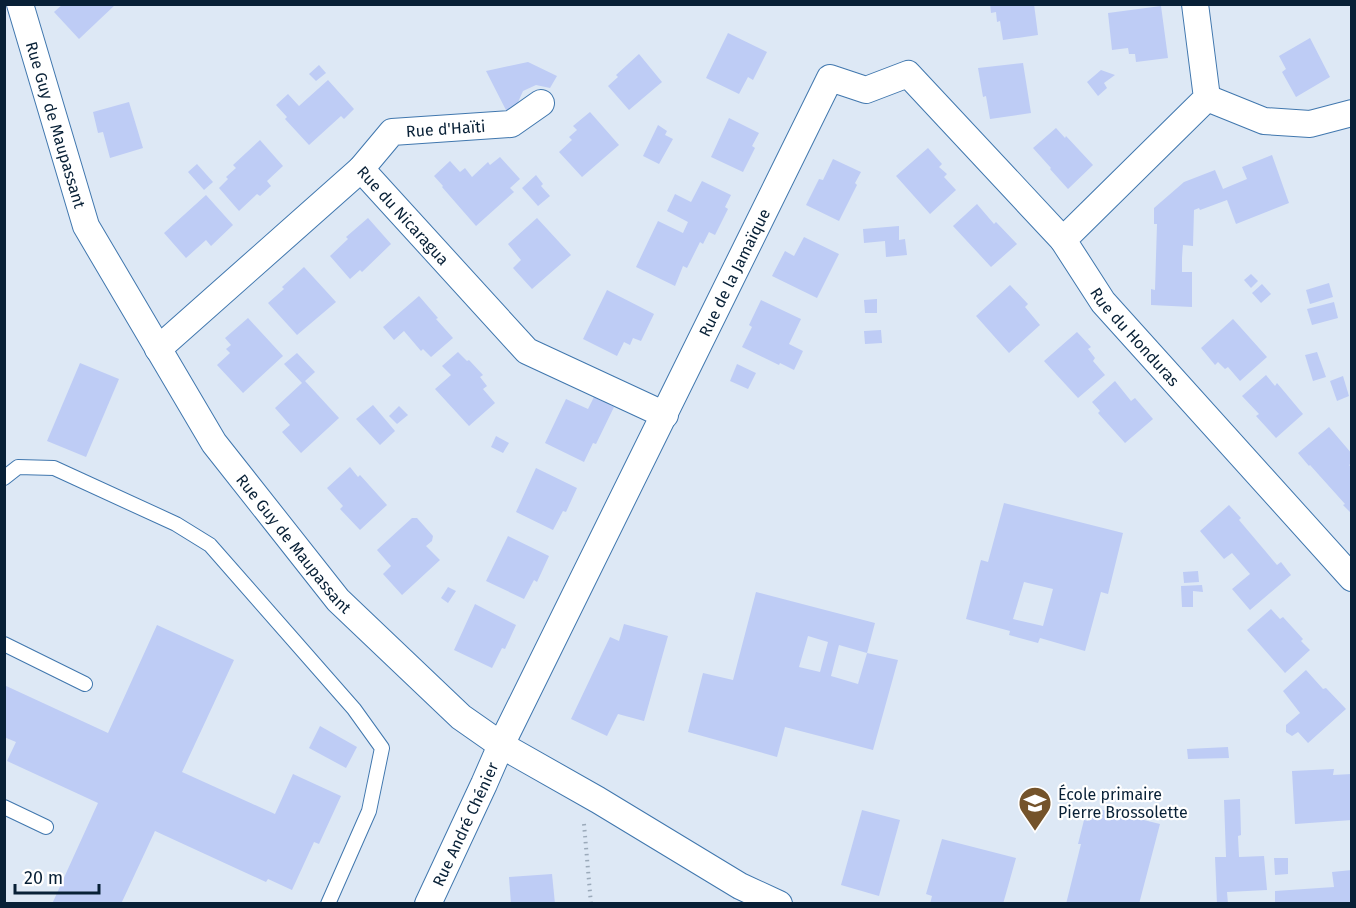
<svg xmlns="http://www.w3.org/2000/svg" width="1356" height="908" viewBox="0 0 1356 908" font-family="'Fira Sans',sans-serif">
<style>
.building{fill:#beccf5;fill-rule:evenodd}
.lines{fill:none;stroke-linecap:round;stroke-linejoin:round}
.lane-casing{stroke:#4077ae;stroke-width:16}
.street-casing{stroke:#4077ae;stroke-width:28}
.path{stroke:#9baaba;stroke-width:4;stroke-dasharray:1.5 4.5;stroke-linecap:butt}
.lane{stroke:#fff;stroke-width:14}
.street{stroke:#fff;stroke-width:26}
.labels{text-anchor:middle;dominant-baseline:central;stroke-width:4.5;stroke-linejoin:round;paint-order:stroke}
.street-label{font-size:16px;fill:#082036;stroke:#fff}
.poi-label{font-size:16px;fill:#082036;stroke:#fff;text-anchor:start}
</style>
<rect width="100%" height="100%" fill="#dde8f5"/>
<g class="building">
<polygon points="63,4 116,4 79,39 54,12"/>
<polygon points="990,4 1034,4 1038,35 1003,40 1000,21 997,22 996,12 991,13"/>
<polygon points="1161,6 1168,58 1136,62 1135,54 1129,54 1128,48 1112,50 1108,13"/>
<polygon points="728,33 767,52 753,80 748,77 739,94 706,78"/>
<polygon points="1310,38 1330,77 1296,97 1282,72 1286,69 1279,56"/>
<polygon points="639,54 662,82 629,110 608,86 618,77 616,75"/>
<polygon points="528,62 557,76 550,88 536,85 523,91 515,109 508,114 486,71"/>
<polygon points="1023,63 1031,113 990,119 986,96 983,97 978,68"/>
<polygon points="319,65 326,73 316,81 309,74"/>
<polygon points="1101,70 1115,75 1104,83 1107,88 1098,96 1087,82"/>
<polygon points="328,80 354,109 344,119 341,116 309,145 285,119 287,117 276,105 288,94 299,106"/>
<polygon points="129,102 143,148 110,158 103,132 98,133 93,112"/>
<polygon points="590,112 619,145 582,177 559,152 572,140 569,137 577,130 573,126"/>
<polygon points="729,118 759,133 752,146 755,148 743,172 711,157"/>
<polygon points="658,125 667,131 665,135 673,139 659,164 643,156"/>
<polygon points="1056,128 1065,138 1066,136 1093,165 1068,189 1050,169 1051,168 1033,148"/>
<polygon points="260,140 283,166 267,181 271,186 260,196 257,194 239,211 219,188 228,179 226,177 236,168 233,165"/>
<polygon points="928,148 942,164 939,167 947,174 944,177 956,190 930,214 896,176"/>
<polygon points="1272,155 1289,203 1236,224 1227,200 1200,210 1199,208 1194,210 1193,246 1183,245 1182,258 1182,272 1192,272 1192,307 1151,305 1151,289 1155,290 1157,224 1154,224 1154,208 1184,182 1215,170 1223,189 1247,179 1242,167"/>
<polygon points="500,157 520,179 510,188 514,192 476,226 442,187 443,186 434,176 450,161 460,172 465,168 472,177 488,162 490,165"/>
<polygon points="833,159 861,172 855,183 857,185 839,221 806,205 819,179 823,180"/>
<polygon points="197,164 213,182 204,190 188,172"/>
<polygon points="536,175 543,184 541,186 550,196 538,206 522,188"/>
<polygon points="702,181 731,195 725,207 728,209 715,235 709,232 703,244 700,242 687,268 683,266 675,286 636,267 658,221 683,233 688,222 667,211 675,194 691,202"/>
<polygon points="206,195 233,225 211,246 206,240 186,258 164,233"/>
<polygon points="977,204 994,224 996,222 1017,244 991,267 953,226"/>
<polygon points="368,218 391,244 362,272 360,270 350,279 330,256 348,239 346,237"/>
<polygon points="537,218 571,255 532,289 513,268 521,260 508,244"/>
<polygon points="899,226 899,240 905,239 907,255 886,257 885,241 864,243 863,229"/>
<polygon points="804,237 839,254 817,298 772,276 785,251 794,256"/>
<polygon points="304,267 336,302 297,335 268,303 284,289 282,287"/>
<polygon points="1251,274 1258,281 1251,288 1244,280"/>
<polygon points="1329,283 1333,297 1310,304 1306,290"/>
<polygon points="1262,284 1271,294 1261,303 1252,293"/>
<polygon points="1010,285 1028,304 1025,307 1040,325 1009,353 976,316"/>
<polygon points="607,290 654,314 641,341 633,338 630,345 624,342 617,356 583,339"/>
<polygon points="419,296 438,318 436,319 453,338 431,357 423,349 421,351 404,331 394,340 383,327"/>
<polygon points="877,299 877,313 865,313 864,300"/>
<polygon points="761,300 801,319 789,344 803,351 794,370 780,363 779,365 742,347 752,327 749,325"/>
<polygon points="1334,302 1338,318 1312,325 1307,309"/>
<polygon points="248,318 283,356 243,393 217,365 230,353 226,349 231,345 225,338"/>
<polygon points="1233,319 1267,357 1240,381 1228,367 1225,369 1218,362 1215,365 1201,348"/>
<polygon points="881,330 882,343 865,344 864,331"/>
<polygon points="1077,332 1091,347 1088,349 1095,358 1093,361 1105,375 1078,398 1044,361"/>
<polygon points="458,352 467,361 469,360 483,375 480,377 487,386 483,389 495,403 469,426 435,389 451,375 442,366"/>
<polygon points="1317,352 1326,377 1313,381 1305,355"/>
<polygon points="297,353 315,372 305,381 339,418 301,453 282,432 290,425 275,408 302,383 284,364"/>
<polygon points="80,363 119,379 86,457 47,441"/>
<polygon points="737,364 756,373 748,389 730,381"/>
<polygon points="1266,375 1275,386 1277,383 1303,414 1276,438 1256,416 1259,414 1242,396"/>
<polygon points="1343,376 1349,396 1337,401 1330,381"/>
<polygon points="1115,381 1131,401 1135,398 1153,419 1125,443 1098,413 1100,411 1092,402"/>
<polygon points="594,397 614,407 596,444 593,443 584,462 545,443 566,399 588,409"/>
<polygon points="373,405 395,431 380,445 356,419"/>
<polygon points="399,406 408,415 397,424 389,416"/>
<polygon points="1329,427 1352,454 1352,463 1349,465 1352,468 1352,514 1343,505 1345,504 1310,465 1309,466 1298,453"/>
<polygon points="496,436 509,443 503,453 491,447"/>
<polygon points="350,467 358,477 360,475 387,505 360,530 340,509 343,506 327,488"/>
<polygon points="536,468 577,488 566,512 563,511 553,530 516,512"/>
<path d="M1004,503L1123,533L1108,594L1101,592L1085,651L1040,638L1038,643L1009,635L1010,631L966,619L981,560L988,562ZM1024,582L1053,589L1043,626L1013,619Z"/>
<polygon points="1229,505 1241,518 1239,520 1277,565 1281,562 1291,575 1250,610 1232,589 1250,574 1232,553 1224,559 1200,531"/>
<polygon points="412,518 417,518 433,536 432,541 426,546 440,560 402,595 383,574 391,566 377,550"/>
<polygon points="508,536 549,556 537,582 534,580 524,599 486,581"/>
<polygon points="1198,571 1199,582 1184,583 1183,572"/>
<polygon points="1202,585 1203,592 1193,591 1193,607 1182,607 1181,586"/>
<polygon points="448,587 456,591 448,603 441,598"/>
<path d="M756,592L875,623L867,653L839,645L831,676L858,684L867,653L898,660L873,750L785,727L777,757L688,732L703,673L733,680ZM808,636L828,642L820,672L799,667Z"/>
<polygon points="475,604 516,625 505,649 502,648 492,668 454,650"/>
<polygon points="1271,609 1280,619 1283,617 1303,639 1301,641 1310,650 1285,673 1247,630"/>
<polygon points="624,624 668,636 644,721 618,714 607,736 571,719 610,637 619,641"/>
<polygon points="157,625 234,660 182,772 275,814 293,774 341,796 319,844 314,842 292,890 268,879 266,882 155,831 121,904 52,904 98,803 7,761 16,742 4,737 4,685 108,733"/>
<polygon points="1306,670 1323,689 1326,688 1346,709 1308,743 1298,732 1292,736 1286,732 1286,725 1300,713 1283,691"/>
<polygon points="320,726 357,747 346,768 309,748"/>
<polygon points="1228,747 1229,758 1188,759 1187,749"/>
<polygon points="1334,769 1333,775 1352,774 1352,820 1295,824 1292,771"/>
<polygon points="1240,799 1241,835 1238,836 1239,857 1264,856 1267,890 1227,892 1228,904 1217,904 1215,857 1226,857 1224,800"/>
<polygon points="1091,807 1160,824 1139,904 1066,904 1081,844 1078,844 1084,820 1088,821"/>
<polygon points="862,810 900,820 879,896 841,885"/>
<polygon points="942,839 1016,858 1003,904 930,904 932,896 926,894"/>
<polygon points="1274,858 1288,858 1288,874 1275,875"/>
<polygon points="1352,870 1352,904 1275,904 1275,891 1334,887 1332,872"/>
<polygon points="552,874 555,904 511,904 509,877"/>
</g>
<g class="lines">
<g class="lane-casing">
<g id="lane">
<polyline points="4,478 18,467 54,468 176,524 210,545 354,709 382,748 369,811 328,904"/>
<polyline points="4,644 85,684"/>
<polyline points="4,807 46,827"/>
</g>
</g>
<g class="street-casing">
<g id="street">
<path id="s1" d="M20,4L86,226L214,443L338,600L461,717L501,745L598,800L740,886L779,904"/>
<path id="s2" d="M1195,4L1207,98L1063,240L1103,302L1352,578"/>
<polyline points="1207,98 1264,121 1310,124 1352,113"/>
<path id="s3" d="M361,169L392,132L511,124L541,103"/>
<path id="s4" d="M158,349L361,169L527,351L665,415"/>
<path id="s5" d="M428,904L484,784L501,745L830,78L866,90L908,74L1063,240"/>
</g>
</g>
<polyline class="path" points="584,824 591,904"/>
<use href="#lane" class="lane"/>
<use href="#street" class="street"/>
</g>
<defs>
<g id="school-pin" transform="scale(1.725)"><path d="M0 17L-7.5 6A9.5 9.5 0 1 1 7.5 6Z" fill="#74532a" stroke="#fff"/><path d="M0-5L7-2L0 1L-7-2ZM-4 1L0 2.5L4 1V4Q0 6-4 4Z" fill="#fff"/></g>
</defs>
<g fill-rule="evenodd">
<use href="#school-pin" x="1035" y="803"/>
</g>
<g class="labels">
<g class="street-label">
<text stroke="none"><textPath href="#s1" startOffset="126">Rue Guy de Maupassant</textPath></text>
<text stroke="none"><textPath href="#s3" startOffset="102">Rue d'Haïti</textPath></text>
<text stroke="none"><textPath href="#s4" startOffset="334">Rue du Nicaragua</textPath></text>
<text stroke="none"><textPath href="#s5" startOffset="702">Rue de la Jamaïque</textPath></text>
<text stroke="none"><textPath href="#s2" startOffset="418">Rue du Honduras</textPath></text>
<text stroke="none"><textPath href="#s1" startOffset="612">Rue Guy de Maupassant</textPath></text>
<text stroke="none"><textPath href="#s5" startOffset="88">Rue André Chénier</textPath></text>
</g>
<g class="poi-label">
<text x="1058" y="794">École primaire<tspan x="1058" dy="18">Pierre Brossolette</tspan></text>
</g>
</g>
<rect width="1356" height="908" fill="none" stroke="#082036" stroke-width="12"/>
<path d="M15 884v9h84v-9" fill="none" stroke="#082036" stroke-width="3"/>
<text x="24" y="884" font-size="18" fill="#082036" stroke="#ffffff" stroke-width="4.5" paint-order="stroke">20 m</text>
</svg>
